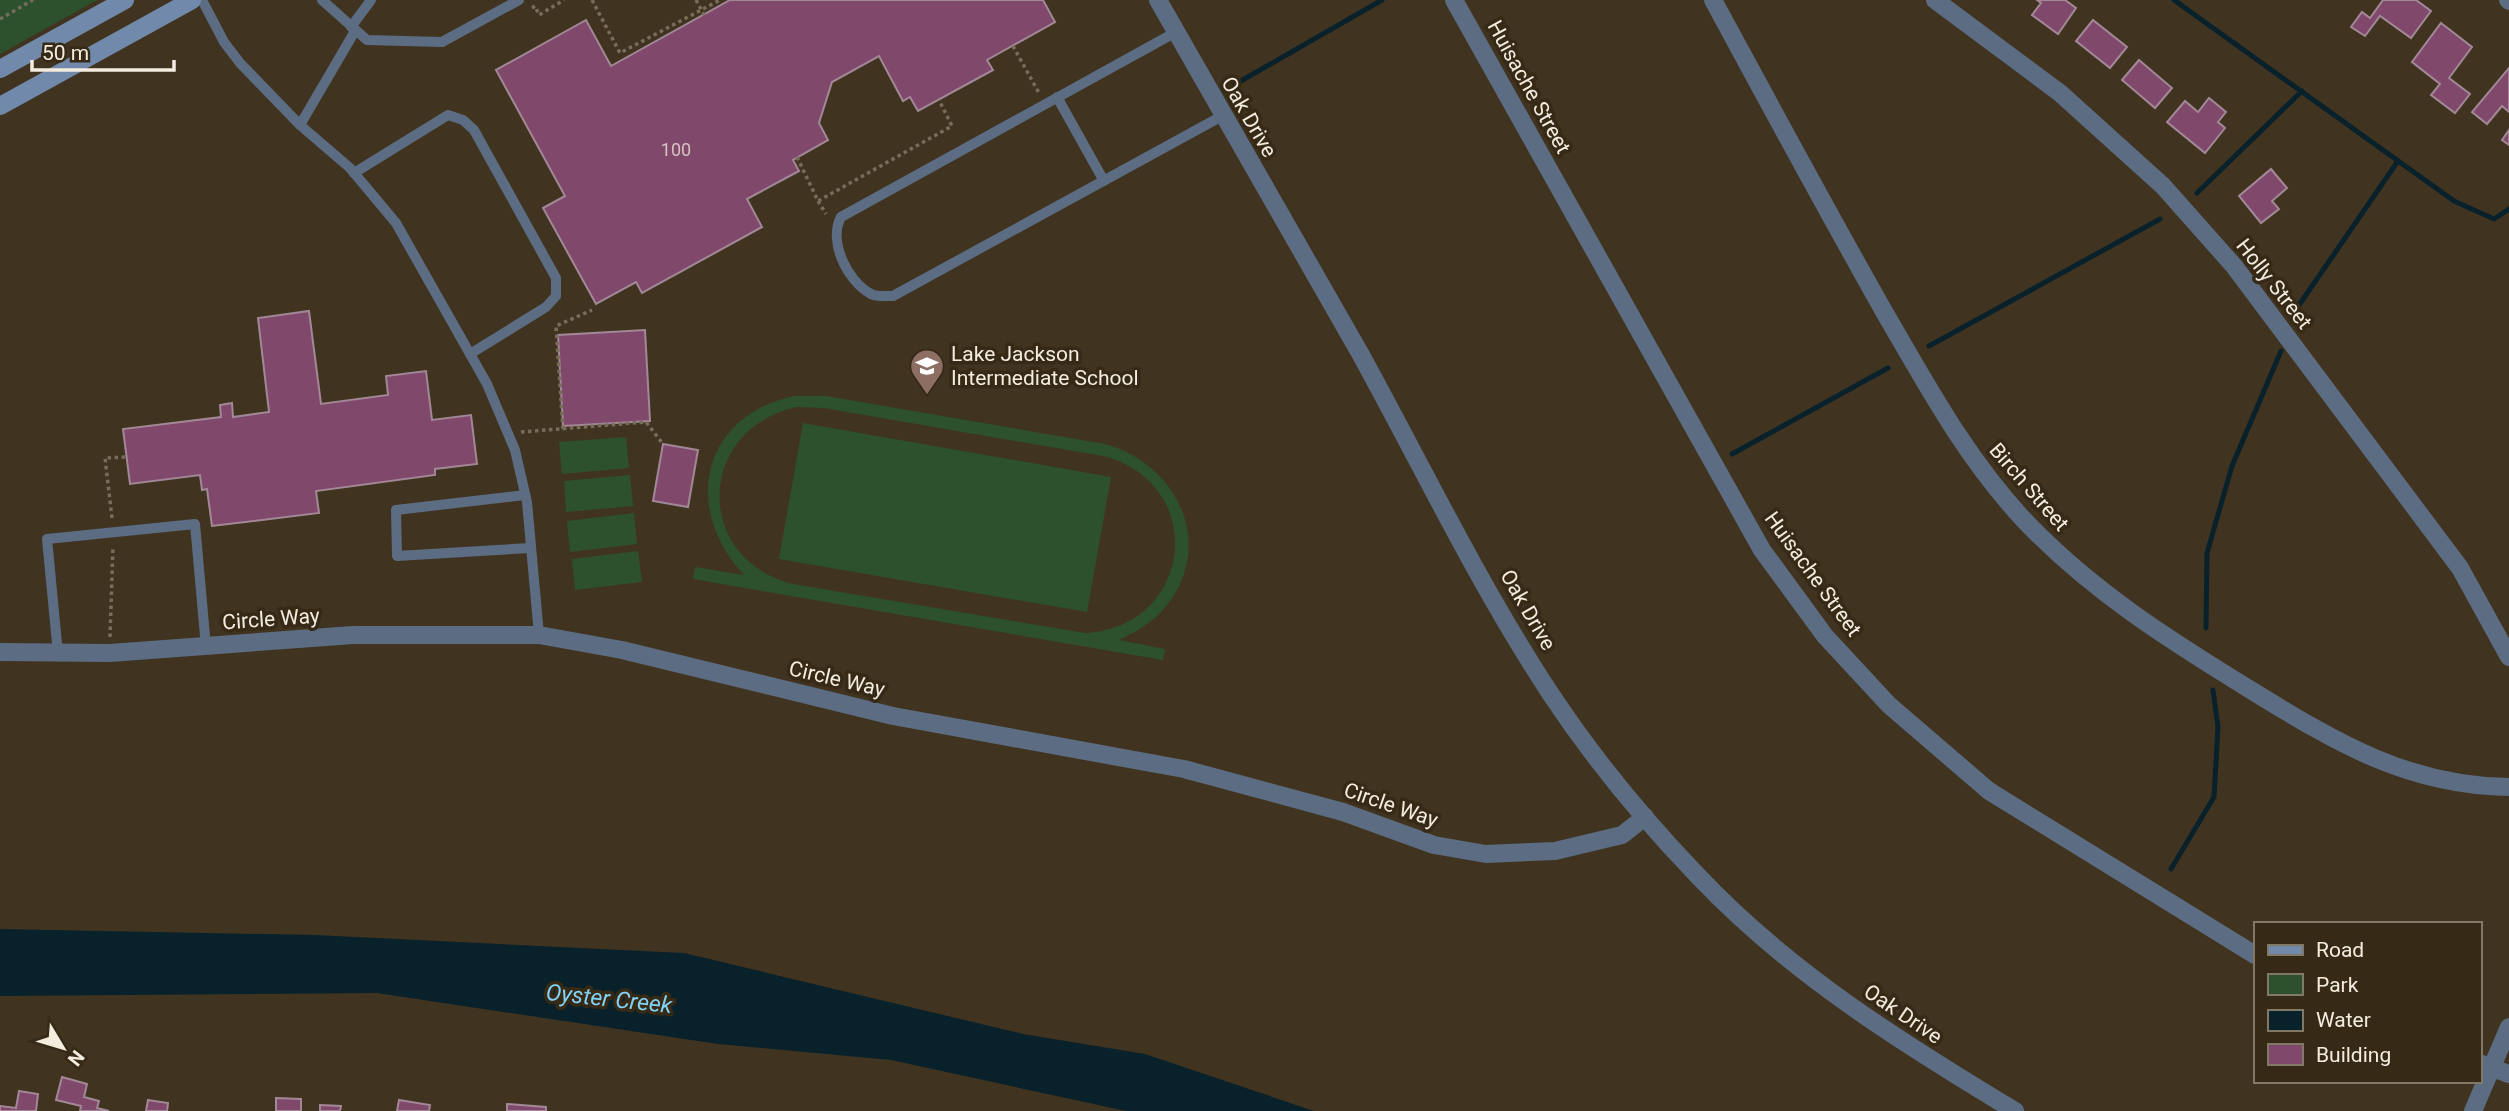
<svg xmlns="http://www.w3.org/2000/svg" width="2509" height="1111" viewBox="0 0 2509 1111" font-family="Roboto,sans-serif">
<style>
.green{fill:#2d512c;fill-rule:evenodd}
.water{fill:#09212b}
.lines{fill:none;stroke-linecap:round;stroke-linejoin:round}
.stream{stroke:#09212b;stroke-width:5}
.building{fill:#80496b;stroke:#a28897;stroke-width:2}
.path{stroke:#776d5b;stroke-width:3.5;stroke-dasharray:3.5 3.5;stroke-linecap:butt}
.service{stroke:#5c6c82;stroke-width:10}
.minor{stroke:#5c6c82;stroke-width:18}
.tertiary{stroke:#5c6c82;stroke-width:18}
.secondary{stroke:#718aab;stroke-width:18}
.labels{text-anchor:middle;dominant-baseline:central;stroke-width:7;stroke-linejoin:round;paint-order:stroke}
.number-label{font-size:18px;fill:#d6c3c2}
.street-label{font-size:21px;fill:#f3ecdf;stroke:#362a16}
.poi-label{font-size:21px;fill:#f3ecdf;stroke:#362a16;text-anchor:start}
.water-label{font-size:23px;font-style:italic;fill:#82d2f6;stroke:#362a16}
</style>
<rect width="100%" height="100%" fill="#403420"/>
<g class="green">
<polygon points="0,0 97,0 0,54"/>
<path d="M794,396H826L1105,444C1176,463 1216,543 1167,605C1154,622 1137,631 1119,640L1165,649L1163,660L693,579L695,567L744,575C682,509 701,416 794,396ZM796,407L824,408L1103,456C1209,483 1194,627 1085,633L793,584C693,559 696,430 796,407Z"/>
<polygon points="803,423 1111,477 1087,612 779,559"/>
<polygon points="626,437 629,468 562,474 559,442"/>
<polygon points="630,475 633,506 566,512 564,481"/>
<polygon points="634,513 637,544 570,552 567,521"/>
<polygon points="638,551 642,582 575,590 572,559"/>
</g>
<polygon class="water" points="0,929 315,935 684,953 1023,1034 1145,1054 1314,1111 1126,1111 891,1060 718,1044 377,993 0,996"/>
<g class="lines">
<g class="stream">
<polyline points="2174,0 2454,201 2494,219 2509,209"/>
<polyline points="1234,85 1382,0"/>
<polyline points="2197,193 2302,91"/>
<polyline points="2293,319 2297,308 2398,161"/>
<polyline points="1929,346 2160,219"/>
<polyline points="1732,454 1888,368"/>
<polyline points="2206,628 2207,553 2232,466 2281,351"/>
<polyline points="2171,869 2214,797 2218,727 2213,690"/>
</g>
</g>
<g class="building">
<polygon points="730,0 1043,0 1055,22 987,60 993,70 918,111 910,97 903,101 879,56 832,82 819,123 828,140 793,160 799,171 747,199 762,227 642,293 636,282 596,304 543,208 565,196 496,70 586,20 611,66"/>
<polygon points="2037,0 2065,0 2076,8 2058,34 2032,15 2041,3"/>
<polygon points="2383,0 2416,0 2431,11 2411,38 2380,16 2365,36 2351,27 2362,12 2370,18"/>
<polygon points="2093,20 2127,47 2110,68 2076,41"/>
<polygon points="2441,23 2472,47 2449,78 2470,94 2455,113 2431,95 2440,84 2412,62"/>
<polygon points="2139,60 2172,88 2155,108 2122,80"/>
<polygon points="2509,68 2509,112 2502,106 2487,124 2472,112"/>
<polygon points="2209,98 2226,112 2218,122 2225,128 2205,153 2167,122 2185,101 2198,112"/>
<polygon points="2509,130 2509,145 2502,140"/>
<polygon points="2271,169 2287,188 2272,201 2279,209 2261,223 2239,196"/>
<polygon points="309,311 321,404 388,395 386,376 426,371 432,420 471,415 477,464 435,469 435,475 316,491 319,513 212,526 207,489 202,490 200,475 130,484 123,429 221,417 220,405 232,403 233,417 269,412 258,318"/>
<polygon points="645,330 650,421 563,426 558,335"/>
<polygon points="663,444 698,450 688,507 653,501"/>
<polygon points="62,1077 87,1084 84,1097 99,1101 97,1108 109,1111 80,1111 81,1106 56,1100"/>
<polygon points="19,1091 38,1094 36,1111 0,1111 0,1106 16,1108"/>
<polygon points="276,1098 301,1099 301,1111 276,1111"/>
<polygon points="148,1100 168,1103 167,1111 146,1111"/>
<polygon points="399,1100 430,1105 429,1111 397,1111"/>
<polygon points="507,1104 546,1107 546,1111 507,1111"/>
<polygon points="320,1105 341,1106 340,1111 320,1111"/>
</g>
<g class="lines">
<g class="path">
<polyline points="592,0 620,53 720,0"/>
<polyline points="696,0 704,15"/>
<polyline points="532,8 535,6 539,15 564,0"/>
<polyline points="0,19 33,0"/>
<polyline points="1013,46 1039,93"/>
<polyline points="797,157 818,201 952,126 939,100"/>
<polyline points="818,201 826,214"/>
<polyline points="563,429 556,326 592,310"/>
<polyline points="521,432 646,422 663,444"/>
<polyline points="112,518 105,458 126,457"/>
<polyline points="110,637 113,547"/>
</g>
<g class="service">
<polyline points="202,0 224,42 240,63 300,125 350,168 396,223 487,384 515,450 527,502 539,635"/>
<polyline points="322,0 367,40 442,42 519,0"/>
<polyline points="351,27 371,0"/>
<path d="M1176,32L841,217C828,241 847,281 871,294C877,297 886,296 893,296L1222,116"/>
<polyline points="1057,97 1104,181"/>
<polyline points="300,125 355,31"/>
<polyline points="354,173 448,115 463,120 474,130 556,278 556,296 546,307 470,354"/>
<polyline points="525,495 396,510 397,556 530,548"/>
<polyline points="58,654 47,539 195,524 206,647"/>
</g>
<g class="minor">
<polyline points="1454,0 1762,550 1825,636 1889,705 1989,791 2255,955"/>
<path d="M1713,0C1770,105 1827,211 1886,315C1928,387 1966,458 2024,520C2091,591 2171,641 2254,692C2337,743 2409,786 2509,787"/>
<polyline points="1935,0 2060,93 2163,186 2234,266 2460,568 2509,657"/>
<polyline points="0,652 110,653 353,635 539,635 622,650 893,716 1184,769 1343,812 1434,845 1486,854 1555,851 1622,835 1645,817"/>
<polyline points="2479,1063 2509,1074"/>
<polyline points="2473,1111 2509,1027"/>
</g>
<g class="tertiary">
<path d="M1158,0C1225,119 1294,236 1361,355C1423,468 1479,585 1550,693C1593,758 1645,821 1699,877C1790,973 1902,1043 2015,1111"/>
<polyline points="2508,0 2509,1"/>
</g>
<g class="secondary">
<polyline points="0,69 125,0"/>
<polyline points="0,106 192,0"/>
</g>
</g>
<defs>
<g id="school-pin" transform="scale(1.75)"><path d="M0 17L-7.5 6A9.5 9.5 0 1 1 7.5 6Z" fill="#8d6e63" stroke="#362a16"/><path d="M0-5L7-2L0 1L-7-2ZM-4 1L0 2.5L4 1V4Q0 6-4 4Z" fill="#fff"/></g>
</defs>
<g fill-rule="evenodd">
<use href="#school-pin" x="927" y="366"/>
</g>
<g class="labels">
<g class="number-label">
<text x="676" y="149">100</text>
</g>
<g class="street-label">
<text transform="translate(1529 87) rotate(61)">Huisache Street</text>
<text transform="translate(1249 117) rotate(60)">Oak Drive</text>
<text transform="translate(2274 284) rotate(52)">Holly Street</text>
<text transform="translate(2029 487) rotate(49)">Birch Street</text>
<text transform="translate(1813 574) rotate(54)">Huisache Street</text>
<text transform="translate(1528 610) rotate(60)">Oak Drive</text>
<text transform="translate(271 619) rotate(-4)">Circle Way</text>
<text transform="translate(837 679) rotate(13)">Circle Way</text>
<text transform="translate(1391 805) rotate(19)">Circle Way</text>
<text transform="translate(1903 1014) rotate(34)">Oak Drive</text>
</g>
<g class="poi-label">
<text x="951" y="354">Lake Jackson<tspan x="951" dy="24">Intermediate School</tspan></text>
</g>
<g class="water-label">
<text transform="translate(609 999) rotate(6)">Oyster Creek</text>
</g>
</g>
<rect x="2254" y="922" width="228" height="161" fill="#362a16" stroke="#827866" stroke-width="2"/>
<rect x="2268" y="945" width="35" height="10" fill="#718aab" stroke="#827866" stroke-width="2"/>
<text x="2316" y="957" font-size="21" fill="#f3ecdf">Road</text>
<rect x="2268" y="974" width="35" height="21" fill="#2d512c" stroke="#827866" stroke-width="2"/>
<text x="2316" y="992" font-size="21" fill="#f3ecdf">Park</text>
<rect x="2268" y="1010" width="35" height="21" fill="#09212b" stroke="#827866" stroke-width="2"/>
<text x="2316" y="1027" font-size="21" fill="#f3ecdf">Water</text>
<rect x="2268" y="1044" width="35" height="21" fill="#80496b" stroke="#827866" stroke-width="2"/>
<text x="2316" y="1062" font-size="21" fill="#f3ecdf">Building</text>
<g transform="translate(63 1048) rotate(128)" stroke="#362a16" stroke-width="5" paint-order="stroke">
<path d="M0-5L12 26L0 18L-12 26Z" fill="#f3ecdf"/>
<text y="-10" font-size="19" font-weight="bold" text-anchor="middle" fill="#f3ecdf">N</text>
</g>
<path d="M32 60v10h142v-10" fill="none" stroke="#f3ecdf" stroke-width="3.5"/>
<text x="42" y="60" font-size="21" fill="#f3ecdf" stroke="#362a16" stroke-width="5" paint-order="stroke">50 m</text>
</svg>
